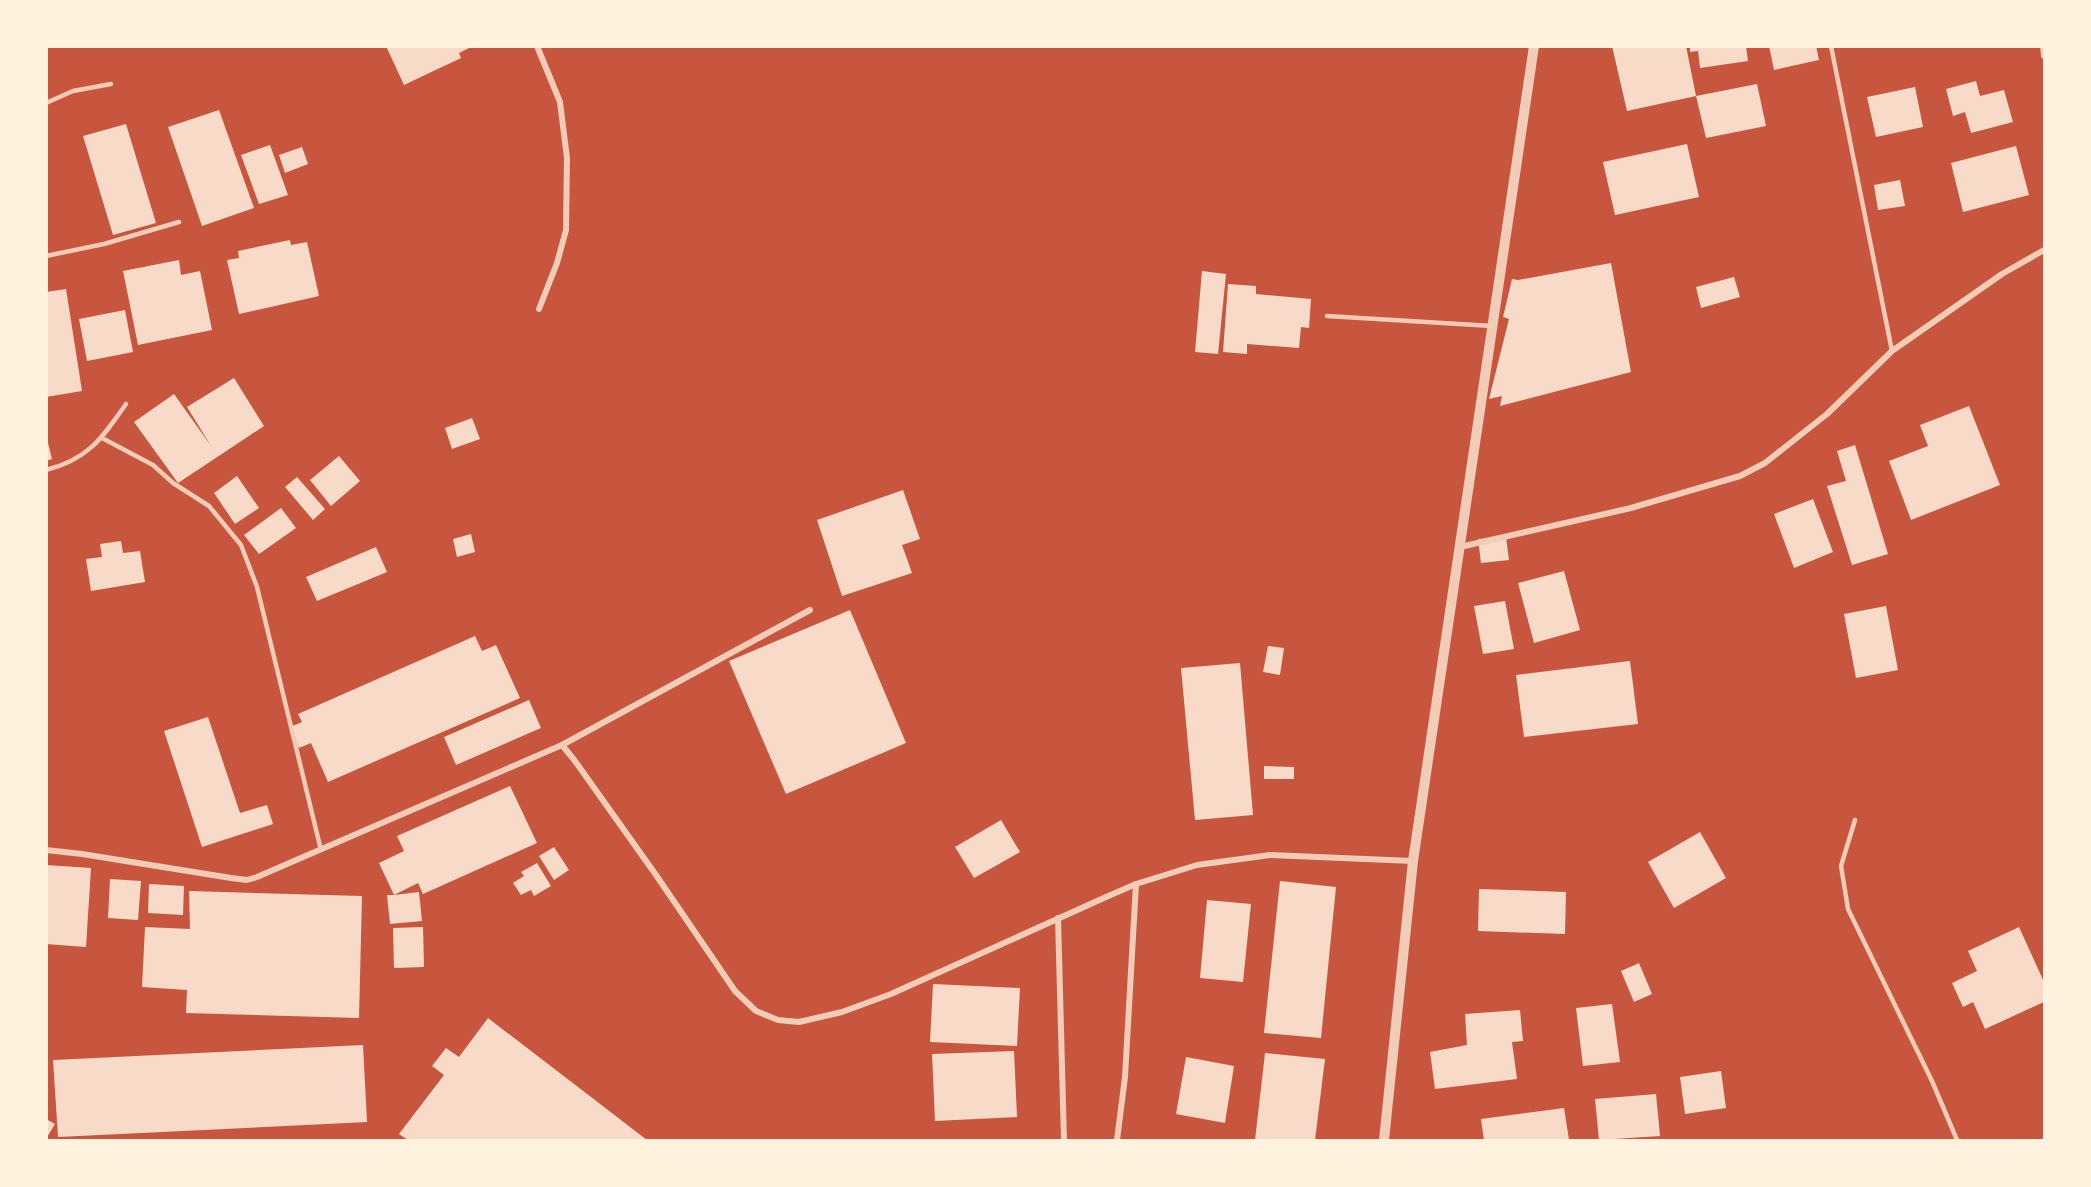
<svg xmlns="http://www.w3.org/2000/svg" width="2091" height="1187" viewBox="0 0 2091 1187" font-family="Manrope,sans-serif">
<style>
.building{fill:#f7dbc8}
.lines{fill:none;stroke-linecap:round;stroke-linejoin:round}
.service{stroke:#f1ccb7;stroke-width:4.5}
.minor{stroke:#f1ccb7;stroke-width:6}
.tertiary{stroke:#f1ccb7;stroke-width:10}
</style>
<rect width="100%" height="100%" fill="#c8553d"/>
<g class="building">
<polygon points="386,46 473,46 459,53 461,58 404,85"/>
<polygon points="1612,46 1686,46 1696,96 1757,84 1766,126 1706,138 1696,96 1627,111"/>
<polygon points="1690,46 1746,46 1748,61 1700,68 1698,51 1690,52"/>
<polygon points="1769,46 1816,46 1819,60 1774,70"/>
<polygon points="1976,81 1980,96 2004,90 2013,122 1971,133 1965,112 1953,116 1946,89"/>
<polygon points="1915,87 1923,127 1876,137 1867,97"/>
<polygon points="219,110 254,208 202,226 168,127"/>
<polygon points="126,124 156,223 113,235 83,136"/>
<polygon points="1687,144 1699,197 1615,215 1603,162"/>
<polygon points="270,145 288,195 259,204 241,155"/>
<polygon points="2016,146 2029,195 1963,212 1951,163"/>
<polygon points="302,147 308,164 285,173 279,155"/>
<polygon points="1900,180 1905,206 1878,210 1874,185"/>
<polygon points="290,240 291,245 307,242 319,296 239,314 227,260 239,258 238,251"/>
<polygon points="179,260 181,275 200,271 212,330 138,345 123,271"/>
<polygon points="1611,263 1631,372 1500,406 1502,396 1489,399 1509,319 1503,317 1512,279 1518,280"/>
<polygon points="1202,271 1226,274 1218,354 1195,352"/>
<polygon points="1734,277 1740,297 1701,308 1696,287"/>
<polygon points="1228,284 1256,286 1256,294 1311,299 1309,328 1301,327 1299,348 1247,344 1247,354 1223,352"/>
<polygon points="66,289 82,391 46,397 46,292"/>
<polygon points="125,310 133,352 87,361 79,319"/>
<polygon points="234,378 264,426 178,483 134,422 174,394 211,446 187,407"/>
<polygon points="1969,406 2000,485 1911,520 1889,461 1928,446 1920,425"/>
<polygon points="472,418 480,439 452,449 445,428"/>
<polygon points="47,439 52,459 46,461 46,440"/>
<polygon points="1855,445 1888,554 1852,565 1827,486 1846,481 1837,451"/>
<polygon points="339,456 360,481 331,506 310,480"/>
<polygon points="237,476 259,508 235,524 214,493"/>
<polygon points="297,477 325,509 313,520 285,487"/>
<polygon points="903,490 920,539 902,545 912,573 842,596 817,520"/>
<polygon points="1813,499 1833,552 1794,568 1774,514"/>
<polygon points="281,508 296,528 259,554 244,535"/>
<polygon points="471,534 475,552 457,557 453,539"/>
<polygon points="1506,537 1509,560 1481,563 1478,539"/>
<polygon points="121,541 123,553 140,551 145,582 91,591 86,559 102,557 100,544"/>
<polygon points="376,547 387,572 317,601 306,577"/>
<polygon points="1564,571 1580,630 1534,643 1518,583"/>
<polygon points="1505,601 1514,649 1483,654 1474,606"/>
<polygon points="1886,606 1898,670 1856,678 1844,614"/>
<polygon points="850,610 906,743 786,794 729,661"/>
<polygon points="475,636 482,651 496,645 520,698 328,782 311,743 299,748 290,727 302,722 298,714"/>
<polygon points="1268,646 1284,648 1280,675 1263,672"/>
<polygon points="1630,661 1638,724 1524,737 1516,675"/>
<polygon points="1240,663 1253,815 1195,820 1181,668"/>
<polygon points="529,700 541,728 456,765 444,737"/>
<polygon points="208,717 240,813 267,805 273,824 202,847 164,731"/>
<polygon points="1264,766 1294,767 1294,779 1264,779"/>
<polygon points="510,786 537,843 423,894 418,883 394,895 419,892 422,921 390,924 387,895 394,895 379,863 404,851 397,836"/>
<polygon points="1001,820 1020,852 974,878 955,847"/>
<polygon points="1700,832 1726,878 1674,908 1648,862"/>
<polygon points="554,847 569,870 554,880 539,856"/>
<polygon points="537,863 551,886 534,896 531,890 521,895 513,883 524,876 521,872"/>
<polygon points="46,865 91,868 86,947 46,944"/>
<polygon points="110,879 141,881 138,920 108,918"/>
<polygon points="1280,881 1336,887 1321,1038 1264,1033"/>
<polygon points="149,884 184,886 183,915 148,913"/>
<polygon points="1479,889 1566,892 1565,934 1478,931"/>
<polygon points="189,891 362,896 359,1018 186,1013 187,990 142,987 145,927 190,929"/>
<polygon points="1207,900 1251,904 1243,982 1200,978"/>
<polygon points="423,927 424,967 394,968 393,928"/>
<polygon points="2019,927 2044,982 2044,1002 1985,1029 1973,1002 1963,1007 1952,983 1977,971 1968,951"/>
<polygon points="1639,963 1652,994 1634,1002 1621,971"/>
<polygon points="933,984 1020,988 1017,1046 930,1042"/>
<polygon points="1612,1004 1620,1062 1583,1066 1576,1008"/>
<polygon points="1520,1010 1523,1041 1512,1042 1517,1079 1435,1089 1430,1052 1467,1045 1465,1014"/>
<polygon points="488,1018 647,1140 408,1140 399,1134 444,1075 432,1066 446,1048 459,1057"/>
<polygon points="363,1045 367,1122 58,1137 53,1060"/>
<polygon points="1014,1051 1017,1117 935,1121 932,1054"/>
<polygon points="1265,1053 1325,1059 1315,1140 1255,1140"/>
<polygon points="1186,1057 1234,1066 1225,1123 1176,1114"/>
<polygon points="1721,1071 1726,1108 1685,1114 1680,1077"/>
<polygon points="1656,1094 1660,1136 1599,1140 1595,1099"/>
<polygon points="1564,1108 1569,1140 1484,1140 1481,1119"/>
<polygon points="46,1119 55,1124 46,1139"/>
</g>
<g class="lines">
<g class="service">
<polyline points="1831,46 1892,351"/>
<polyline points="46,103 73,91 111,84"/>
<polyline points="46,256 104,244 179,222"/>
<polyline points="1327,316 1492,326"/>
<polyline points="102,438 153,465 173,483 209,506 241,545 257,587 321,850"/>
<path d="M46,470C89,459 102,438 126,404"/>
<polyline points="1855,820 1841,866 1848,909 1932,1081 1957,1140"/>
</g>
<g class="minor">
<polyline points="537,46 560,102 567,158 566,230 557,263 539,309"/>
<polyline points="2043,46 2044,56"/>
<polyline points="1460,547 1631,508 1740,476 1765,463 1827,414 1892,351 2002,274 2044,250"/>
<polyline points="562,745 575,761 656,875 735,991 756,1011 778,1020 799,1022 842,1012 891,994 1106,897 1136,884 1197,865 1270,855 1413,861"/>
<polyline points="46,850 82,854 231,878 247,880 257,877 562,745 810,610"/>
<polyline points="1058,918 1064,1140"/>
<polyline points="1117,1140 1125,1077 1136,884"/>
</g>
<polyline class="tertiary" points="1384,1140 1413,861 1534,46"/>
</g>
<rect width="2091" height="1187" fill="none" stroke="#fff3e0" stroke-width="96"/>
</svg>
